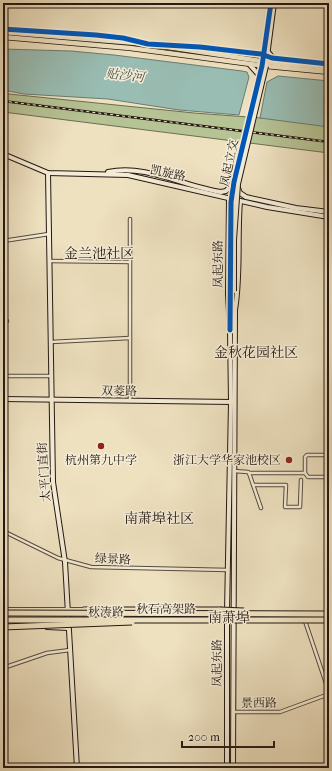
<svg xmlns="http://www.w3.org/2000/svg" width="332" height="771" viewBox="0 0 332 771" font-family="'IM FELL French Canon','Noto Serif SC',serif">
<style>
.green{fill:#b6c395;stroke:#6c6d53}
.water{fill:#99bdb3;stroke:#6a7b72}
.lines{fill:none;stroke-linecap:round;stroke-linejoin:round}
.street-casing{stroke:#564a3d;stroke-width:4.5}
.secondary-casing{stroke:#231711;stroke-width:6}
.primary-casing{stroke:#231711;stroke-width:6}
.highway-casing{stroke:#231711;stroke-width:7}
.street{stroke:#f4ecd6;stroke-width:2.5}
.secondary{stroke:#f4ecd6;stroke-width:4}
.primary{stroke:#eee1c0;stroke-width:4.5}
.highway{stroke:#eee1c0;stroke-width:5}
.rail-casing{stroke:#231711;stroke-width:2.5}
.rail{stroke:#f4ecd6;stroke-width:1;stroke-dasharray:3;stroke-linecap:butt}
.secondary-bridge-casing{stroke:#231711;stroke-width:6;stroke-linecap:butt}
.highway-bridge-casing{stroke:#231711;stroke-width:7;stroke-linecap:butt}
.secondary-bridge{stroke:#f4ecd6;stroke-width:4}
.highway-bridge{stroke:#eee1c0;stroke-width:5}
.cycleway-casing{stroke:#f4ecd6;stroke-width:8}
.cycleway{stroke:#0057b8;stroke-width:5}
.poi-dot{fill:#8f2418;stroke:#f4ecd6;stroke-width:1.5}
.labels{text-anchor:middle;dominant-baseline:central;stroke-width:3;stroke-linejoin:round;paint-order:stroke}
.street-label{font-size:12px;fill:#231711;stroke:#f4ecd6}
.poi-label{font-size:12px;fill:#231711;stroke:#f4ecd6}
.water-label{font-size:13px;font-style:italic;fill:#4c514a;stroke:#f4ecd6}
.quarter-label{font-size:14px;fill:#231711;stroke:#f4ecd6}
</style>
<rect width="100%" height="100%" fill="#eee1c0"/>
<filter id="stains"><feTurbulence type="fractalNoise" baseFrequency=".005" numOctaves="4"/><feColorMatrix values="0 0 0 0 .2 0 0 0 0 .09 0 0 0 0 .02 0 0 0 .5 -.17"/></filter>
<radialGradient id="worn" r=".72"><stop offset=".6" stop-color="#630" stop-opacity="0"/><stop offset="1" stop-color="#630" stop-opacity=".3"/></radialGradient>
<polygon class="green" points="3,91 9,94 194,113 329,123 329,153 3,112"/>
<g class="water">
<polygon points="3,49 71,51 114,55 242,71 247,72 249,77 239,115 179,110 108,99 24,94 3,90"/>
<polygon points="278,76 329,81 329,127 260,118 267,82"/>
</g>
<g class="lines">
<g class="street-casing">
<g id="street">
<polyline points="3,241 49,234"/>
<polyline points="50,261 130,262"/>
<polyline points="3,321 7,321"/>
<polyline points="51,342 130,338"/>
<polyline points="7,376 51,376"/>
<polyline points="130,401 130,219"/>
<polyline points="234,471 248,472 249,473 261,508"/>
<polyline points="249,473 305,473 308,477 329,477"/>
<polyline points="305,473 305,457 307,455 329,455"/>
<polyline points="253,485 286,485 285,507 300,507 301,480"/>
<polyline points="3,531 58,558 91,567 228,570"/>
<polyline points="305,621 329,692"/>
<polyline points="3,668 47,653 70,650"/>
<polyline points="233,712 280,712 329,694"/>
</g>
</g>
<g class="secondary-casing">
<g id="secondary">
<polyline points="268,52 277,63"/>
<polyline points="249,64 259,75"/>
<polyline points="262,64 271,3"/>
<polyline points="266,64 274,3"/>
<polyline points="3,154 48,173 128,175 267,207 329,217"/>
<path d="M108,172C146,164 183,186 221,192L226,191L234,182"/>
<polyline points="48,173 53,482 65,562 77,768"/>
<polyline points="238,188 240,193 246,197 296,208 329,212"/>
<polyline points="3,399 233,402"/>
<polyline points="227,612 231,402 230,330 228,294 229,198"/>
<polyline points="47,627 68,628"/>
<polyline points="227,768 227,618"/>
<path d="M233,768L235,310C241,274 237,238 240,201"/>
</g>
</g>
<g class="primary-casing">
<g id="primary">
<polyline points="3,32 148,44 267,62 329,68"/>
<polyline points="3,37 130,48 266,66 329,72"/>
<polyline points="3,610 87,610"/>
<polyline points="3,623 47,623"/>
</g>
</g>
<g class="highway-casing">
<polyline id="highway" points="84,610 220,610"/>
</g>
<use href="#street" class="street"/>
<use href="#secondary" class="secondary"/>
<use href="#primary" class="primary"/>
<use href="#highway" class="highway"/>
<g class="rail-casing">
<polyline id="rail" points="3,101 329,142"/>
</g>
<use href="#rail" class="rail"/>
<g class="secondary-bridge-casing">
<g id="secondary-bridge">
<polyline points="234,291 234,240 238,184 266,66"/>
<polyline points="230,292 231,202 234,182 262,66"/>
</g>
</g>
<g class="highway-bridge-casing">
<g id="highway-bridge">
<polyline points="220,610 244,611"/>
<polyline points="3,613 329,614"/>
<polyline points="3,620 329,620"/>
<polyline points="3,627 132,622"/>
</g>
</g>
<use href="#secondary-bridge" class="secondary-bridge"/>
<use href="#highway-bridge" class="highway-bridge"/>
<g class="cycleway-casing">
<g id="cycleway">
<polyline points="3,29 96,35 123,38 148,44 200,47 261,54 272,58 329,64"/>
<polyline points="230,330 231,202 234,182 262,66 271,3"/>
</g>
</g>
<use href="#cycleway" class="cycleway"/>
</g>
<g class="poi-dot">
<circle cx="101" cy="446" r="4"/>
<circle cx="289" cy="460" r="4"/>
</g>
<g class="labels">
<g class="street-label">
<text transform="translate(229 163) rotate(-78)">凤起立交</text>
<text transform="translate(168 173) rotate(12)">凯旋路</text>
<text transform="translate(218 264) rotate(-90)">凤起东路</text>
<text transform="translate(119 391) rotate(1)">双菱路</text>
<text transform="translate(44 472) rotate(-94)">太平门直街</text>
<text transform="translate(113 559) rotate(2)">绿景路</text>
<text x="166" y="609">秋石高架路</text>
<text transform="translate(106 612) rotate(-1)">秋涛路</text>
<text transform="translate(217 663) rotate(-90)">凤起东路</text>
<text transform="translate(259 703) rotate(-1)">景西路</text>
</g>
<g class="poi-label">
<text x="101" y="460">杭州第九中学</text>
<text x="281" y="460" text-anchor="end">浙江大学华家池校区</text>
</g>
<g class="water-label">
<text transform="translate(125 75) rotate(6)">贴沙河</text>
</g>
<g class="quarter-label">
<text x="99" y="253">金兰池社区</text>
<text x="256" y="352">金秋花园社区</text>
<text x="159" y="518">南萧埠社区</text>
<text x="229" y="617">南萧埠</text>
</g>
</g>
<rect width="332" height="771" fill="none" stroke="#eee1c0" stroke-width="16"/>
<rect x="4" y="4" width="324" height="763" fill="none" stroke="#231711" stroke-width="2"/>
<rect x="8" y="8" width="316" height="755" fill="none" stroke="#231711"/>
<path d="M182 741v6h92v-6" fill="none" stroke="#231711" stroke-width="2"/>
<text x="188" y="741" font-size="12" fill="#231711" stroke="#f4ecd6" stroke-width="3" paint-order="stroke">200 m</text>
<rect width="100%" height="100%" filter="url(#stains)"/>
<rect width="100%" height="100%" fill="url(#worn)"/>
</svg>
